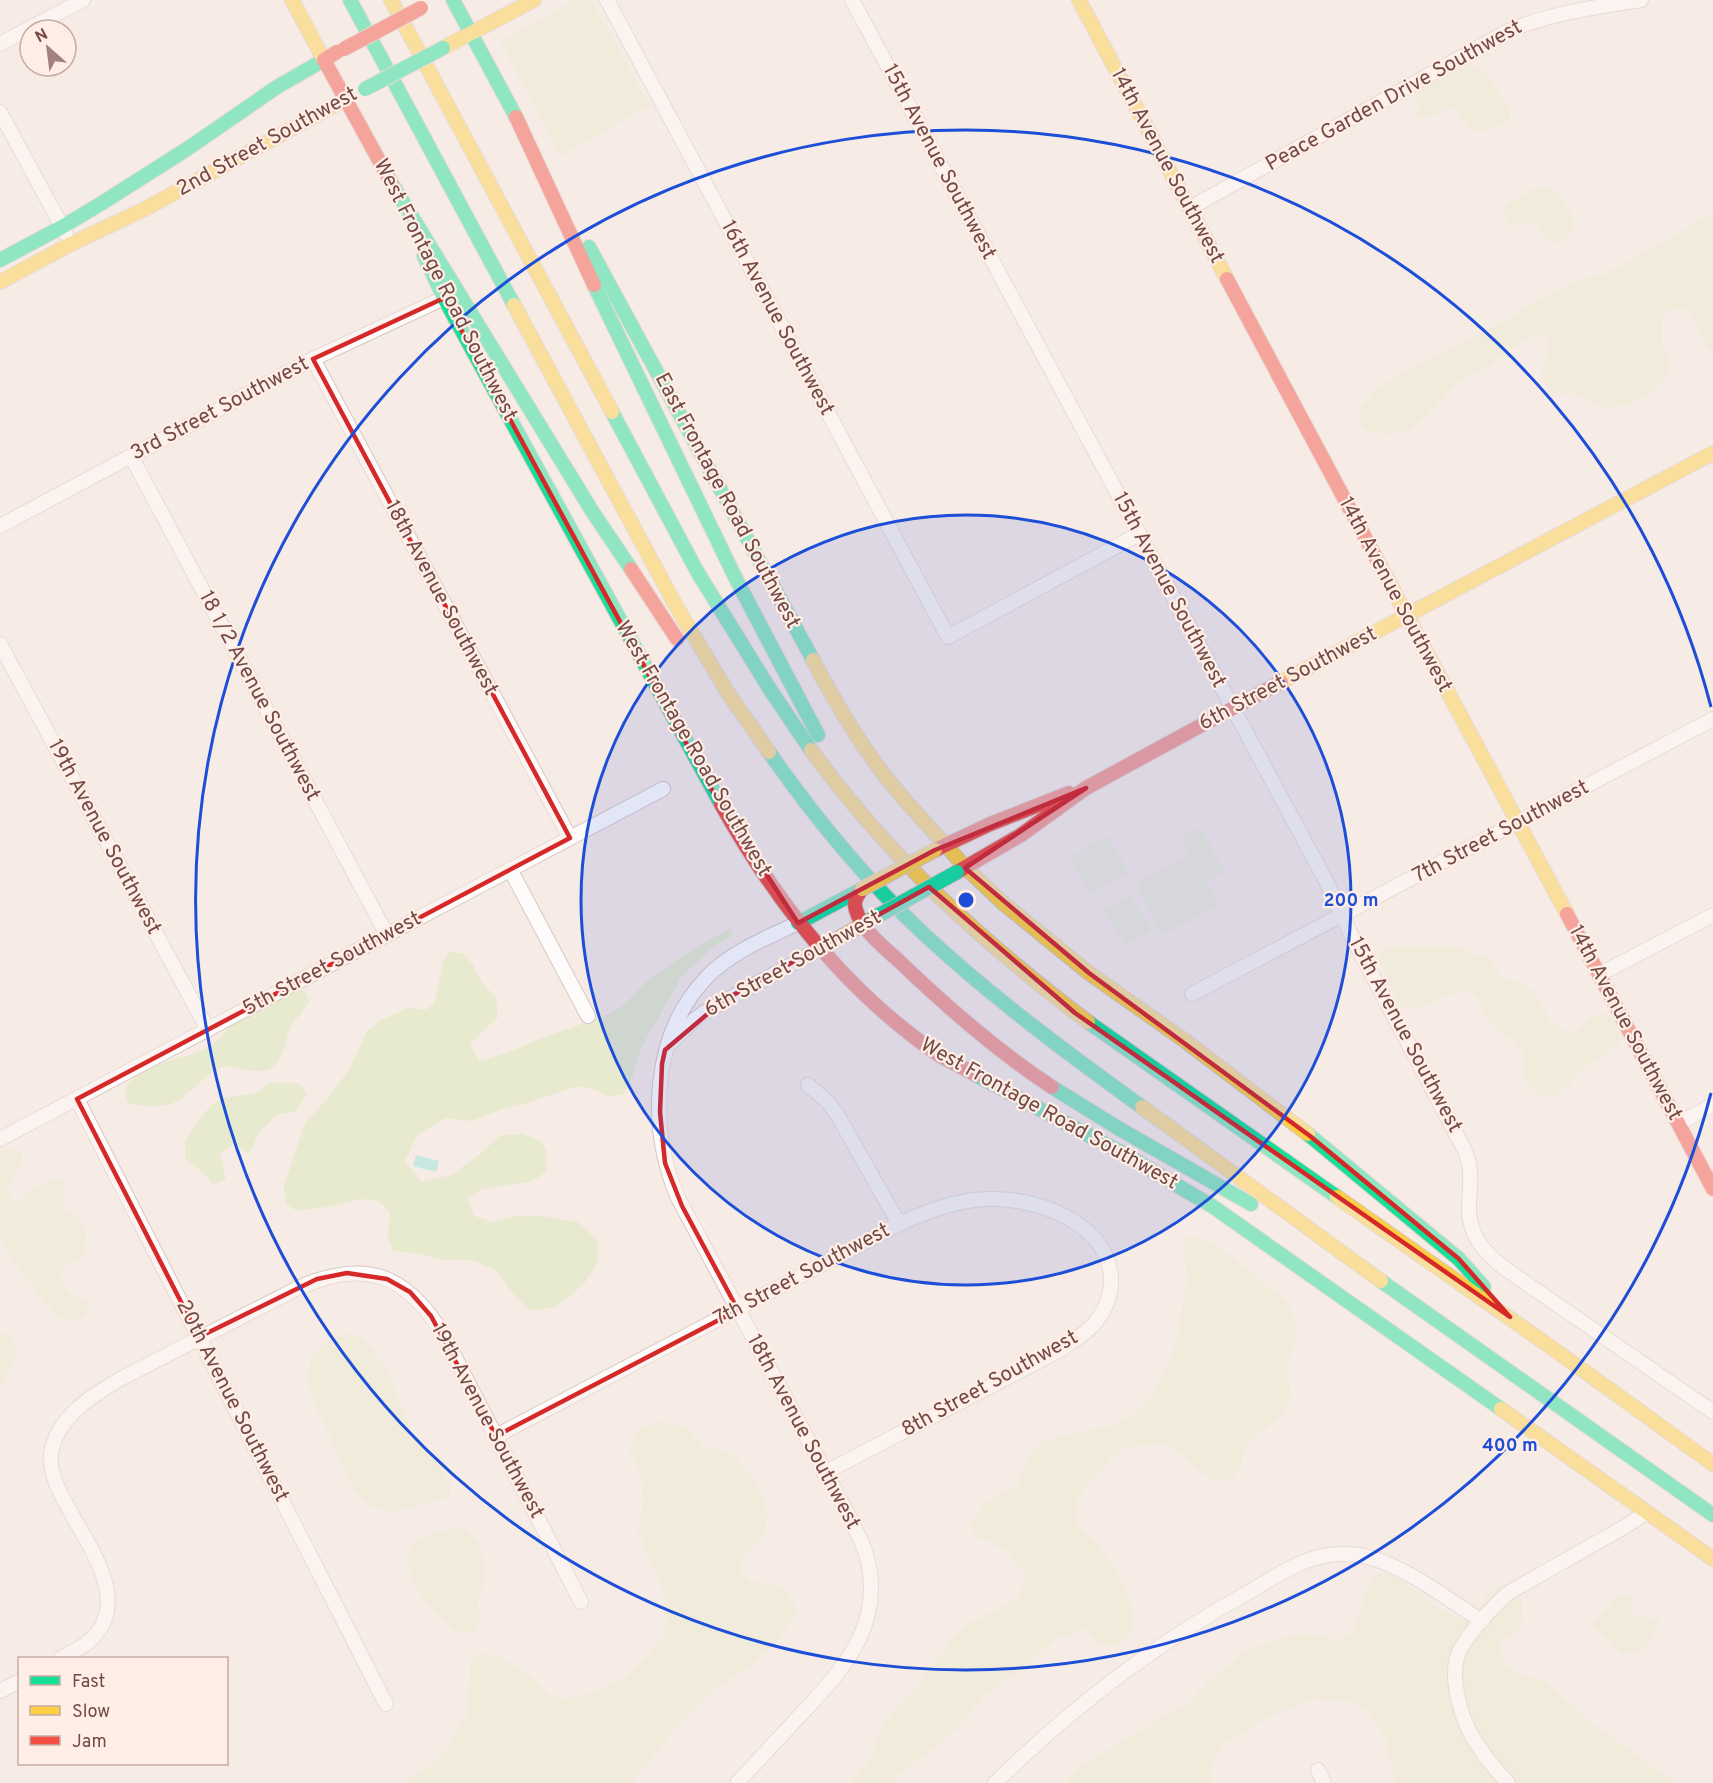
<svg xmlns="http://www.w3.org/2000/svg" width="1713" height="1783" viewBox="0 0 1713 1783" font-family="Overpass,sans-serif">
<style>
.green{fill:#e8eacf}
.water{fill:#c7e8e1}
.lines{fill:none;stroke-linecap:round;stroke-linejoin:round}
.street-casing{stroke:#d7c7c4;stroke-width:16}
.fast-casing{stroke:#d6c6c2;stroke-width:16}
.slow-casing{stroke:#d6c6c2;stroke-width:16}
.jam-casing{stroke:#d6c6c2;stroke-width:16}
.street{stroke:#fefcfb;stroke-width:14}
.fast{stroke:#16e098;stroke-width:14}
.slow{stroke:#ffcf43;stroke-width:14}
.jam{stroke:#f24e42;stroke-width:14}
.fast-bridge-casing{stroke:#d6c6c2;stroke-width:16;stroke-linecap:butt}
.slow-bridge-casing{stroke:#d6c6c2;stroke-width:16;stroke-linecap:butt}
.jam-bridge-casing{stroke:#d6c6c2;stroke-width:16;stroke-linecap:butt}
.fast-bridge{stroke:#16e098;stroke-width:14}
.slow-bridge{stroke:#ffcf43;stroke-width:14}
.jam-bridge{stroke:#f24e42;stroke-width:14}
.marked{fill:none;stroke:#d62828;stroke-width:4.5;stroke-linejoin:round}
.ring{fill:none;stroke:#1d4ed8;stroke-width:3}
.labels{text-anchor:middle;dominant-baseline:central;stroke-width:4.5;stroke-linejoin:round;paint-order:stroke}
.street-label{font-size:21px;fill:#734a46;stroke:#ffeee5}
.centre{fill:#1d4ed8;stroke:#ffeee5;stroke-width:3}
.ring-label{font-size:18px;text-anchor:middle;font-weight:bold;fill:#1d4ed8;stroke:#ffeee5;stroke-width:4.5;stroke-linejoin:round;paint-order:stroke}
</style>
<rect width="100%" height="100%" fill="#f6ebe5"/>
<g class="green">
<polygon points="575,0 591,0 650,105 560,156 501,42"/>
<path d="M1467,62L1486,74L1509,109L1510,121L1482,131L1471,129L1454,106L1426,118H1418L1417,93C1432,79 1448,71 1467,62Z"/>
<path d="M1547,186L1560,196L1575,220L1572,232L1559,242H1548L1536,224L1523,222L1510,227L1503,215L1507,205C1520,197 1531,188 1547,186Z"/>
<polygon points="1713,212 1713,350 1709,349 1698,333 1695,320 1688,307 1675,307 1662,315 1662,344 1669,362 1667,376 1655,390 1628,404 1610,409 1574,393 1560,394 1545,386 1542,368 1551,341 1544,333 1529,338 1506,352 1486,368 1455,384 1429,413 1409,430 1392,434 1369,432 1359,423 1360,408 1374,392 1393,378 1504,321 1556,290 1583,279 1605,274 1656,247"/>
<polygon points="1201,827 1225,872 1206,882 1218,906 1163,935 1136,883 1190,855 1181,837"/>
<polygon points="1109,836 1129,873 1089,894 1070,857"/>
<polygon points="1131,895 1151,931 1125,946 1105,910"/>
<polygon points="731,928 732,936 716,945 682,976 641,1048 633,1075 624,1094 610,1097 592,1089 578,1086 528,1103 502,1109 471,1121 446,1118 417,1135 405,1161 422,1182 451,1175 479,1155 501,1135 521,1134 540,1140 546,1150 546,1172 532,1181 482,1189 468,1199 474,1216 494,1222 517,1216 543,1216 578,1222 598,1241 597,1264 583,1285 554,1308 529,1310 512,1292 497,1271 473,1260 443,1260 422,1254 393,1251 388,1236 390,1212 379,1201 360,1199 333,1206 297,1211 286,1204 284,1186 305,1123 328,1098 349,1070 367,1031 381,1020 408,1008 425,1010 435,1003 443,962 450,951 464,954 473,965 481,981 496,998 498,1017 470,1044 479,1061 507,1053 544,1037 604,1016 623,1006 647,981 697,947"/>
<path d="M1394,946H1452L1461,948L1489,959L1501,977L1523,984L1534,991L1550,1020L1559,1028L1573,1034C1587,1025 1589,1015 1607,1013C1615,1021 1619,1029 1621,1040C1613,1051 1599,1056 1588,1065C1572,1076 1557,1112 1532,1089C1520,1077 1528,1058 1518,1045C1515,1041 1509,1037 1504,1034C1488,1021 1483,1016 1477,997C1474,996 1472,993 1469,992C1443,986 1416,1027 1395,998C1391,991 1390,982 1387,976C1385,970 1380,965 1378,959L1380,952Z"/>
<path d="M301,990L306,993L309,1001C304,1009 299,1016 293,1023C285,1036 286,1054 275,1065C260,1079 242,1065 226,1067C207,1069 192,1095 173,1103C159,1109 142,1105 128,1104C110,1067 191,1059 209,1047C218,1041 224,1031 233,1025C241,1019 252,1015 262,1010C272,1004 283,997 294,992Z"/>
<polygon points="269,1083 299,1083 307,1094 295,1112 278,1114 260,1131 249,1154 234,1144 220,1154 226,1179 213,1185 204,1173 185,1159 185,1140 210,1106 224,1098 257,1093"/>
<path d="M7,1149L22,1153V1163C12,1176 6,1182 10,1198L18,1201C31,1191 44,1180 61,1180C66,1190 62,1199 65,1210C68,1212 73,1215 77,1218C86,1227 91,1247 81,1257C77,1261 70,1263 64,1265L60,1276L67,1291L85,1301L91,1309L81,1318L68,1322L55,1314L30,1283L15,1263L0,1237V1152Z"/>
<path d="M1200,1237L1218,1246L1286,1301L1296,1321L1295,1344L1287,1362L1291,1401L1279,1417L1243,1448C1242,1460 1242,1473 1229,1479C1207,1489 1189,1453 1168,1446C1157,1443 1133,1445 1122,1450C1114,1453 1081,1491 1077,1501C1075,1507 1075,1517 1075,1524L1096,1543L1117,1569L1131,1605L1132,1630L1118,1646L1101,1645L1085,1629L1056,1639L1023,1667L983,1697L957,1729L896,1777L893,1783H849L869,1761L884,1722L914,1691L954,1637L970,1623L995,1611L1020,1596L1025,1573L1005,1550L975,1536L970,1523L988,1501L1017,1486L1028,1459L1042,1441L1110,1426L1137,1412L1154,1393L1173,1356L1188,1278L1184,1254V1239Z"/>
<polygon points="0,1331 12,1340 18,1353 8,1368 0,1391"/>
<polygon points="343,1333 359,1336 374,1351 389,1374 404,1412 412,1437 434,1459 451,1483 449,1497 392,1513 370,1505 351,1485 326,1427 314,1405 308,1380 311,1356 327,1342"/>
<polygon points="663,1421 686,1428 704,1446 732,1454 752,1476 767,1510 765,1535 744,1557 741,1571 750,1582 771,1583 788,1592 797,1612 776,1644 748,1667 713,1691 683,1719 631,1783 402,1783 426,1769 450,1745 469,1710 470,1663 477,1653 500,1657 527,1673 550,1696 566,1699 593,1693 625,1677 648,1656 665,1633 666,1611 663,1589 638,1531 643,1502 641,1475 629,1449 638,1431"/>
<path d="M451,1528L465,1530L478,1543L483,1562L484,1580L477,1601L480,1618L473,1632L456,1631C436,1612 406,1588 409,1557C409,1551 413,1545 416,1539Z"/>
<polygon points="1379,1573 1398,1577 1439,1609 1464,1621 1480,1609 1486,1596 1497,1586 1510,1584 1522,1603 1521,1628 1498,1643 1504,1663 1521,1677 1543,1680 1590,1722 1662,1774 1678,1783 1395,1783 1385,1737 1370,1714 1351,1701 1316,1698 1272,1715 1223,1745 1209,1767 1213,1783 1063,1783 1083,1765 1164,1717 1184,1707 1208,1682 1247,1651 1275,1640 1302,1635 1317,1634 1340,1641 1354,1631 1367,1587"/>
<polygon points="1618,1595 1631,1596 1633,1616 1660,1620 1646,1647 1624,1655 1609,1639 1592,1625"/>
</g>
<polygon class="water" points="416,1155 439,1161 436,1172 413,1166"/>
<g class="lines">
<g class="street-casing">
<g id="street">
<polyline points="607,0 948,637 1139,534"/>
<path d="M852,0L1326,881L1353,939L1464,1149C1473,1168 1470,1184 1469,1204C1467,1234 1485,1254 1507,1270L1713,1412"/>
<polyline points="0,44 83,0"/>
<polyline points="0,112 66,234"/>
<path d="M1190,208L1508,31C1551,13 1596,7 1641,0"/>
<polyline points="313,359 570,838"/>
<polyline points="131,456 387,935"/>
<polyline points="0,526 313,359 444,298"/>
<polyline points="0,644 208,1030"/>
<polyline points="510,869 588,1016"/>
<polyline points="1600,974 1713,915"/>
<polyline points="1192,994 1713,719"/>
<polyline points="672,1042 694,1020 705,1012 820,949"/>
<polyline points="808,1085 828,1102 838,1116 899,1224"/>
<polyline points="77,1099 386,1704"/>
<polyline points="1679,1123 1713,1105"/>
<polyline points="0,1139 663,789"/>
<path d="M496,1436L899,1224C934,1208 970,1195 1009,1200C1054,1205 1113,1231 1111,1284C1110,1299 1103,1314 1093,1325C1084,1335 1071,1342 1060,1350L824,1473"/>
<path d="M61,1658C70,1653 80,1649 88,1642C137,1602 82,1538 63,1498C56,1485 49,1469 51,1454C56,1417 94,1394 124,1377L298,1288C365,1258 407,1274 444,1336L581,1602"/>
<polyline points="0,1691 20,1681"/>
<polyline points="1318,1770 1324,1783"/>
<path d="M737,1783C760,1758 783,1734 806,1709C848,1665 885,1619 866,1554C862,1541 855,1529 849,1516L678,1198C648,1127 651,1035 707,977C731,952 766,938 798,923"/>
<path d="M995,1783C1070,1709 1156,1643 1249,1592C1268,1581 1288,1567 1309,1560C1324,1554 1343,1553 1358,1555C1399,1561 1447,1599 1482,1621"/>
<path d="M1508,1783C1481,1754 1461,1727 1456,1687C1454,1674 1454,1662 1460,1650C1470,1631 1492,1608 1508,1593L1626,1526L1647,1512"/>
</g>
</g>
<g class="fast-casing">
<g id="fast">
<polyline points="350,0 514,305"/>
<polyline points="453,0 516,117"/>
<polyline points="392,184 592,511 631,569"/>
<polyline points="589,247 813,660"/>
<polyline points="424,256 444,298 721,804"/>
<polyline points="0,260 62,227 102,203 187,149 277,87 324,60"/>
<polyline points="594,285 736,579 818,735"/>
<polyline points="612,412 698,573 771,691 811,750"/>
<path d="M769,752C815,818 866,880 925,935C993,998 1067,1053 1142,1107"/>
<polyline points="798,923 862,889"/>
<polyline points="1088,1022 1337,1197"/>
<polyline points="976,1075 1124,1154 1212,1206 1501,1409"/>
<polyline points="1052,1087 1118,1128 1251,1204"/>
<polyline points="1308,1134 1459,1259 1484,1287"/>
<polyline points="1381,1281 1713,1515"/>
</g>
</g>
<g class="slow-casing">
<g id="slow">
<polyline points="292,0 324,60"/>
<polyline points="391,0 612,412"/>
<polyline points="1079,0 1227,279"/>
<polyline points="443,48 534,0"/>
<polyline points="0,282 71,244 145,209 346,99"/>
<polyline points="514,305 676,606 728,693 769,752"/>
<polyline points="1376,558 1567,914"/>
<path d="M813,660C835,702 859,743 889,781C913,811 940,838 965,867"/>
<polyline points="1281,682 1713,453"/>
<path d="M811,750C888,856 983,943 1088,1022"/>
<polyline points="965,867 1003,903 1089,973 1184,1040 1308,1134"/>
<polyline points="820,949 872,919"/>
<polyline points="1142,1107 1381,1281"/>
<polyline points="1337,1197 1552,1348 1713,1464"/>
<polyline points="1501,1409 1713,1559"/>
</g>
</g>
<g class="jam-casing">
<g id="jam">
<polyline points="337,52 324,60 392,184"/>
<polyline points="516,117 594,285"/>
<polyline points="1227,279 1376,558"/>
<polyline points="631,569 677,639"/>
<path d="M721,804C776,902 846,992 939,1055C951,1062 964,1068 976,1075"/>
<polyline points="935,850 990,824 1069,793"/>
<polyline points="957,872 1021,835 1086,788 1281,682"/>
<path d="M862,889C857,896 853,901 856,910C862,931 885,948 900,962C948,1008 997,1051 1052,1087"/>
<polyline points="1567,914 1713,1189"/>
</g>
</g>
<use href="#street" class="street"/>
<use href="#fast" class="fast"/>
<use href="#slow" class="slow"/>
<use href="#jam" class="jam"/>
<g class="fast-bridge-casing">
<g id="fast-bridge">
<polyline points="365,89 443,48"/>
<polyline points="872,919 957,872"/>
</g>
</g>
<g class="slow-bridge-casing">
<polyline id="slow-bridge" points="862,889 935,850"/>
</g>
<g class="jam-bridge-casing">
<polyline id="jam-bridge" points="344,49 421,8"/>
</g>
<use href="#fast-bridge" class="fast-bridge"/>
<use href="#slow-bridge" class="slow-bridge"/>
<use href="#jam-bridge" class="jam-bridge"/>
</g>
<path d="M0 0H1713V1783H0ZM444,298L710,787L798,923L935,850L1086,788L965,868L1089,973L1310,1136L1459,1259L1510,1317L1075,1013L929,887L724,1000L665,1050L662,1064L660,1112L665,1163L682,1206L738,1310L496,1436L431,1316L410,1292L387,1279L347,1273L317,1279L199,1337L77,1099L570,838L313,359Z" fill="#f6ebe5" fill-opacity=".55" fill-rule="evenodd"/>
<path class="marked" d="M444,298L710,787L798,923L935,850L1086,788L965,868L1089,973L1310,1136L1459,1259L1510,1317L1075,1013L929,887L724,1000L665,1050L662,1064L660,1112L665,1163L682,1206L738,1310L496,1436L431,1316L410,1292L387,1279L347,1273L317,1279L199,1337L77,1099L570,838L313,359Z"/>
<circle cx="966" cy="900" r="385" fill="#1d4ed8" fill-opacity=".12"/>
<g class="ring">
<circle cx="966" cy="900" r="385"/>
<path d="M1711 1093A770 770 0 1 1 1711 707"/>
</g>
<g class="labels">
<g class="street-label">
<text transform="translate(1394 96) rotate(-29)">Peace Garden Drive Southwest</text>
<text transform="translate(267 142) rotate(-29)">2nd Street Southwest</text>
<text transform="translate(939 162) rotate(62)">15th Avenue Southwest</text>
<text transform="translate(1167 166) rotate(62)">14th Avenue Southwest</text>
<text transform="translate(445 290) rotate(63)">West Frontage Road Southwest</text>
<text transform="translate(777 318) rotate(62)">16th Avenue Southwest</text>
<text transform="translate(220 409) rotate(-28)">3rd Street Southwest</text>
<text transform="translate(727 501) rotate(62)">East Frontage Road Southwest</text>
<text transform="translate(1169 590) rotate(62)">15th Avenue Southwest</text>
<text transform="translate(1395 595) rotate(62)">14th Avenue Southwest</text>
<text transform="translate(441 598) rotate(62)">18th Avenue Southwest</text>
<text transform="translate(1288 679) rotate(-28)">6th Street Southwest</text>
<text transform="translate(259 696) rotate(62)">18 1/2 Avenue Southwest</text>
<text transform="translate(693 749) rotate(60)">West Frontage Road Southwest</text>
<text transform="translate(1501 832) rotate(-28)">7th Street Southwest</text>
<text transform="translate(104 837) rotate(62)">19th Avenue Southwest</text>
<text transform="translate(332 964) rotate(-28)">5th Street Southwest</text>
<text transform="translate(793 964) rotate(-29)">6th Street Southwest</text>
<text transform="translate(1625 1023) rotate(62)">14th Avenue Southwest</text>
<text transform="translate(1405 1035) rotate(62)">15th Avenue Southwest</text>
<text transform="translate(1049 1114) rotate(29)">West Frontage Road Southwest</text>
<text transform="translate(802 1275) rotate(-28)">7th Street Southwest</text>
<text transform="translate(990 1384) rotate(-29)">8th Street Southwest</text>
<text transform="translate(232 1401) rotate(63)">20th Avenue Southwest</text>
<text transform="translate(487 1421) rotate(62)">19th Avenue Southwest</text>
<text transform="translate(803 1432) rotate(62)">18th Avenue Southwest</text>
</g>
</g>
<circle cx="966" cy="900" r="9" class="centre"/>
<g class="ring-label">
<text x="1351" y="906">200 m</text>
<text x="1510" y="1451">400 m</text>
</g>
<rect x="18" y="1657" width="210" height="108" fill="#ffeee5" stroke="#c7aca5" stroke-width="1.5"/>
<rect x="30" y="1676" width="30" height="9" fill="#16e098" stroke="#c7aca5" stroke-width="1.5"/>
<text x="72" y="1687" font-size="18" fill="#734a46">Fast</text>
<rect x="30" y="1706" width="30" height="9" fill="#ffcf43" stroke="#c7aca5" stroke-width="1.5"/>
<text x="72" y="1717" font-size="18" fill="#734a46">Slow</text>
<rect x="30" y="1736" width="30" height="9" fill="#f24e42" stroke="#c7aca5" stroke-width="1.5"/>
<text x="72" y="1747" font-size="18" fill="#734a46">Jam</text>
<g transform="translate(48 48) rotate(332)"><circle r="28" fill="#ffeee5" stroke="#c7aca5" stroke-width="1.5"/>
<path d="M0-4.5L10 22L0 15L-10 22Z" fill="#a1827e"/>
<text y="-9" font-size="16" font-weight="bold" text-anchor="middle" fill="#734a46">N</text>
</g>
</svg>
